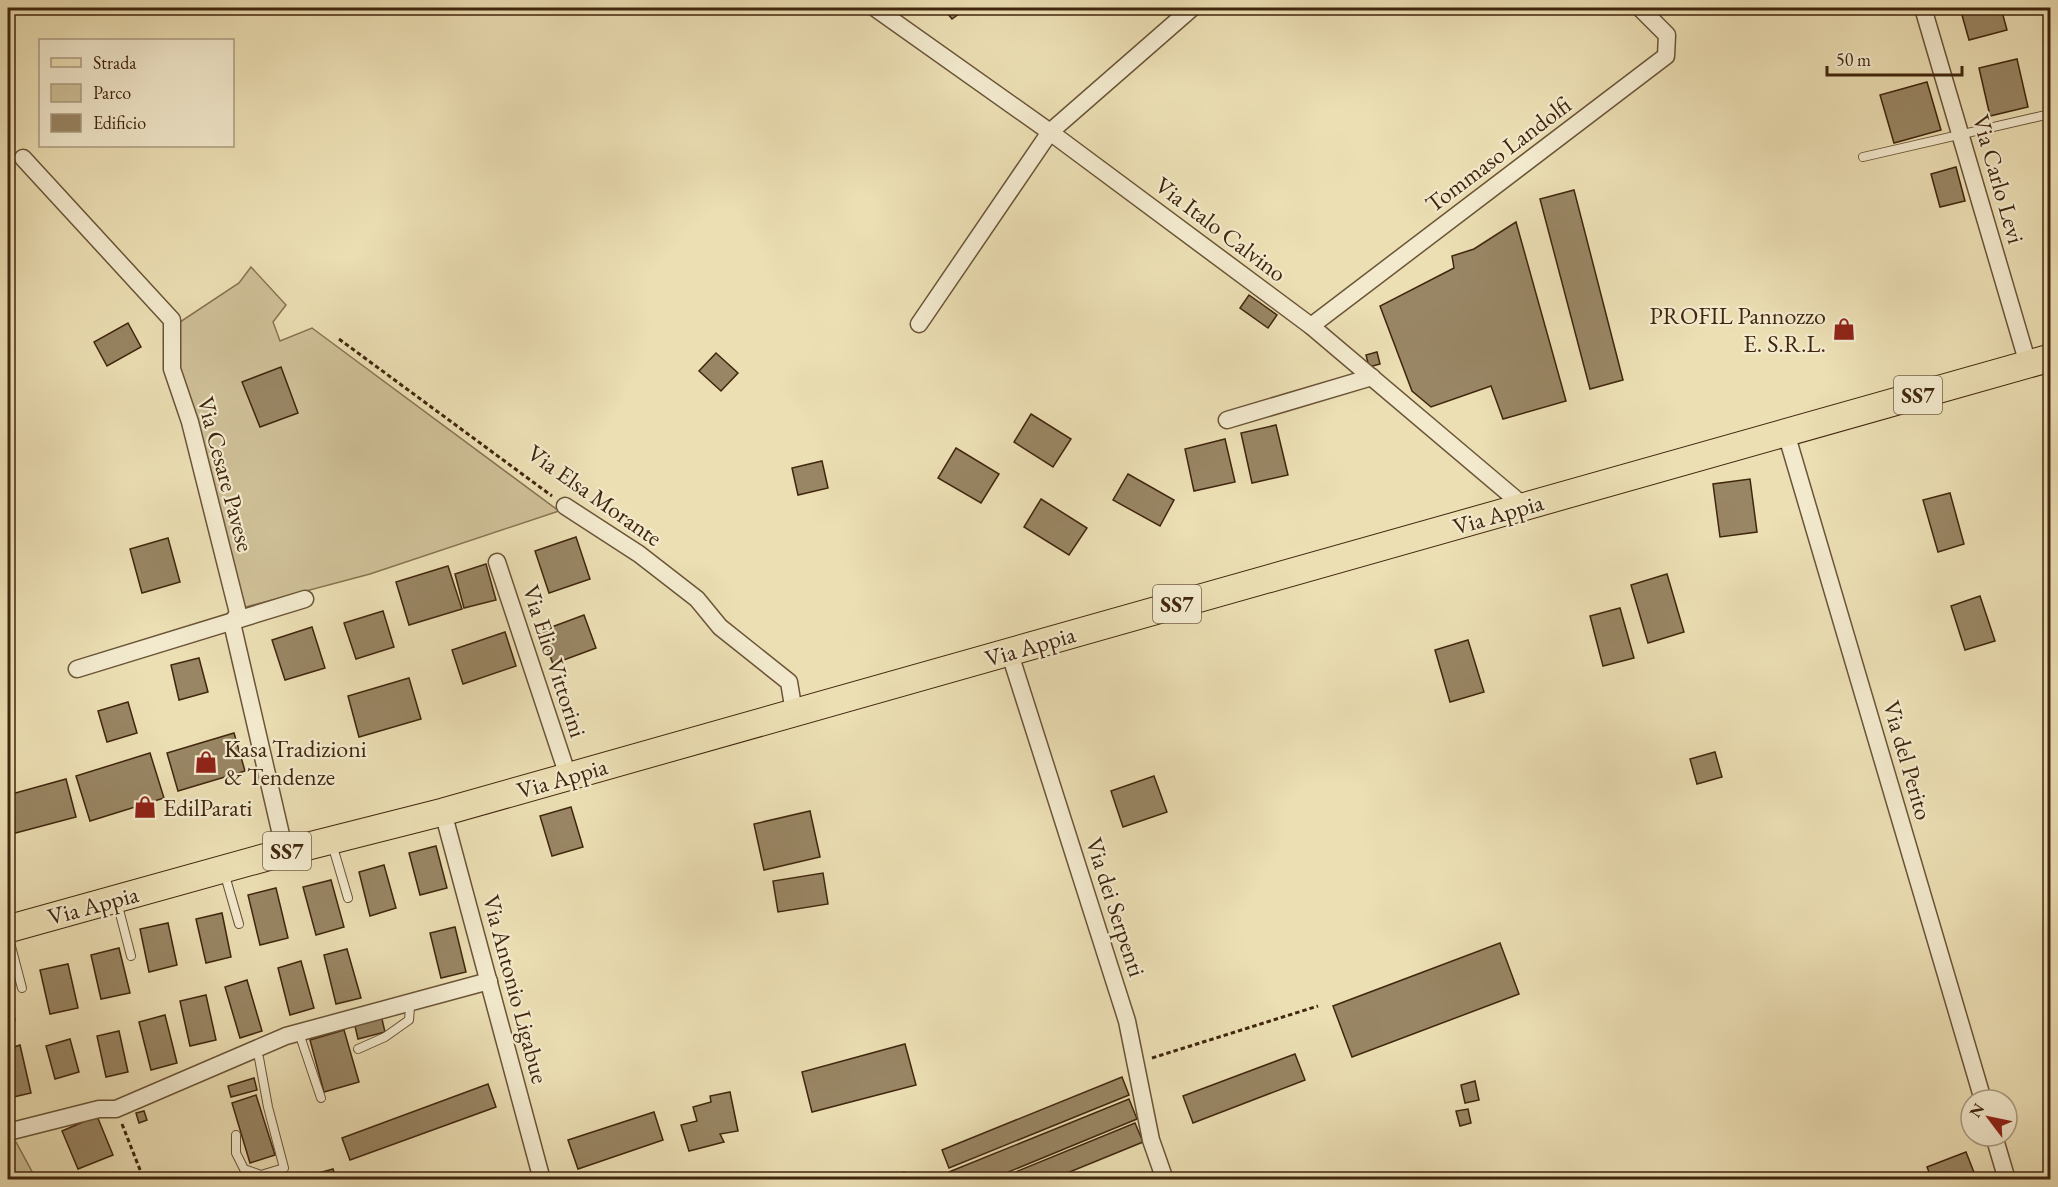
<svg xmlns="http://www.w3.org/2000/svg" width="2058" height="1187" viewBox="0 0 2058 1187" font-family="'EB Garamond',serif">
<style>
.green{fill:#cfc098;stroke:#887352;stroke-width:1.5}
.building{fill:#998664;stroke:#40260d;stroke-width:1.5}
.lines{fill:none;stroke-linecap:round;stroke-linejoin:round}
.lane-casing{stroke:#6b5437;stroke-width:10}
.street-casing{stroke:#6b5437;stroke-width:19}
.primary-casing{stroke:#40260d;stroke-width:29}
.path{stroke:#40260d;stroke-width:3;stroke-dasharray:4.5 3;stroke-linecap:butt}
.lane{stroke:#f3eace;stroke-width:8}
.street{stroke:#f3eace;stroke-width:16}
.primary{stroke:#ecdfb4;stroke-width:27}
.labels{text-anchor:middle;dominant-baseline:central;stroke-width:4.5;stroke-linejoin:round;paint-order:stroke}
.shield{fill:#f3eace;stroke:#766147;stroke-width:1.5}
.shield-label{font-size:22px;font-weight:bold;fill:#40260d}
.street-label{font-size:24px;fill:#40260d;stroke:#f3eace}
.poi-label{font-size:24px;fill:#40260d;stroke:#f3eace;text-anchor:start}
</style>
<rect width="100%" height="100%" fill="#ecdfb4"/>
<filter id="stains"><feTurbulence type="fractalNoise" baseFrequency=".00333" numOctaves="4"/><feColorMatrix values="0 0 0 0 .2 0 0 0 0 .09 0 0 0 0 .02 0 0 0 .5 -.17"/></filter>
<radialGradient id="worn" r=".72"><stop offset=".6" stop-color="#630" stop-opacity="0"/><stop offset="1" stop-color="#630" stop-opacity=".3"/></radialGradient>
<g class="green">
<polygon points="251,267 286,305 273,322 280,341 312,328 559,511 370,574 242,608 176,365 180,322 239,283"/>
<polygon points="16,1142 36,1179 8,1179 8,1144"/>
</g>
<g class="building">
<polygon points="943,8 967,8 952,19"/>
<polygon points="1960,8 2001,8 2007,30 1969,40"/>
<polygon points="2017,59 2028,107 1990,116 1979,68"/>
<polygon points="1927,82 1941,130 1894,143 1880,95"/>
<polygon points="1956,167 1965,201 1940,207 1931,174"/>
<polygon points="1574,190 1623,380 1590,389 1540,199"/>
<polygon points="1516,222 1566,401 1503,419 1491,386 1431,407 1412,391 1380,306 1454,268 1452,256 1474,249"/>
<polygon points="1249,295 1277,315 1268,328 1240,308"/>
<polygon points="128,323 141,347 107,366 94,342"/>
<polygon points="1377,352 1380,364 1369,367 1366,355"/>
<polygon points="716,353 738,373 721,391 699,371"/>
<polygon points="281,367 298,413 260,427 242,382"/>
<polygon points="1031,414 1071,439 1053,467 1014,442"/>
<polygon points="1276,425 1288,475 1252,483 1241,433"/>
<polygon points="1225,439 1235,482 1194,491 1185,449"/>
<polygon points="956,448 999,474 981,503 938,478"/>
<polygon points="822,461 828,488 798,495 792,468"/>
<polygon points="1128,474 1174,500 1160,526 1113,500"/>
<polygon points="1750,479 1757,532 1720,537 1713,484"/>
<polygon points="1950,493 1964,544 1938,552 1923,500"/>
<polygon points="1041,499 1087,528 1069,555 1024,527"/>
<polygon points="576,537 590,579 549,593 535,551"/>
<polygon points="168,538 180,582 142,593 130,549"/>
<polygon points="486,564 496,600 464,608 455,574"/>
<polygon points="448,566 462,609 409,625 396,582"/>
<polygon points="1667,574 1684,632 1648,643 1631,585"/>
<polygon points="1980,596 1995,641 1965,650 1951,606"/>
<polygon points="1620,608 1634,658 1603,666 1590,616"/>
<polygon points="383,611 394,647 356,659 344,623"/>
<polygon points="584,615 596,648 553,664 541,631"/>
<polygon points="312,627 325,668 285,680 272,640"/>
<polygon points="505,632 516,666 463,684 452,650"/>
<polygon points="1468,640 1484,692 1450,702 1435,650"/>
<polygon points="199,658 208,692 179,700 171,665"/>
<polygon points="409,678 421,719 359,737 348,696"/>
<polygon points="128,702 137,733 107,742 98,711"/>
<polygon points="234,733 245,771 178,791 167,753"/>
<polygon points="1715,752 1722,777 1697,784 1690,759"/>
<polygon points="150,753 164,798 90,821 76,776"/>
<polygon points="1154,776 1167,812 1123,827 1111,791"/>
<polygon points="66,779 76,817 8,835 8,795"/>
<polygon points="571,807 583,847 552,856 540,816"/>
<polygon points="810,811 820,857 764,870 754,824"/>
<polygon points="436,846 447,888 420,895 409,853"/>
<polygon points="384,865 396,908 370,916 359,872"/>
<polygon points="823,873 828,904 778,912 773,881"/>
<polygon points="331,880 344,927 316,935 303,887"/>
<polygon points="276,888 288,938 260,945 248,895"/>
<polygon points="222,913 231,957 206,963 196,919"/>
<polygon points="168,923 177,965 149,972 140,929"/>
<polygon points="455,927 466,972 441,978 430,933"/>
<polygon points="1500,943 1519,994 1352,1057 1333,1006"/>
<polygon points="119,948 130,993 101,999 91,955"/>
<polygon points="347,949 361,998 336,1004 324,955"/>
<polygon points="301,961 314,1008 290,1015 278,968"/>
<polygon points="68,964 78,1008 50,1014 40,970"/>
<polygon points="247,980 262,1031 240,1038 225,987"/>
<polygon points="8,992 15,1020 8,1022"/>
<polygon points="206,995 216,1040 190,1046 180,1001"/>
<polygon points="165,1015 177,1063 151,1070 139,1022"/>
<polygon points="381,1015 385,1032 358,1039 354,1022"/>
<polygon points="344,1030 359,1082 324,1092 310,1040"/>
<polygon points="119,1031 128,1072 106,1077 97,1036"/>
<polygon points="70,1039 79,1072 55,1079 46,1046"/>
<polygon points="905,1044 916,1085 812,1112 802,1072"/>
<polygon points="20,1045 31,1093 9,1098 8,1049"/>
<polygon points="1295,1054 1305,1080 1193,1123 1183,1096"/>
<polygon points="1122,1077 1129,1095 949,1168 942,1150"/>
<polygon points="254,1078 257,1090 231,1097 228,1086"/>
<polygon points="1475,1081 1479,1100 1465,1103 1461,1085"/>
<polygon points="488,1084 496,1107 350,1160 342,1138"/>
<polygon points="730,1092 738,1131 720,1134 724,1142 689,1151 681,1125 697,1121 693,1107 711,1102 710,1096"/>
<polygon points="256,1095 275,1155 250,1163 232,1103"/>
<polygon points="1129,1099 1137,1119 989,1180 952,1180 949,1172"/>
<polygon points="1468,1109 1471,1123 1460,1126 1456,1111"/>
<polygon points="144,1111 147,1120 139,1123 136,1113"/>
<polygon points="654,1112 663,1140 578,1169 568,1140"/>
<polygon points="97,1116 113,1155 78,1169 62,1131"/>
<polygon points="1135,1123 1143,1142 1050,1180 996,1180"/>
<polygon points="1966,1152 1977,1180 1932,1180 1927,1167"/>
<polygon points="333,1169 336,1179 309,1180 308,1176"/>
<polygon points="904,1172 908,1180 886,1180"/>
</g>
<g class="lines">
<g class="lane-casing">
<g id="lane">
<polyline points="1863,157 2050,114"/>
<polyline points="332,844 348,898"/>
<polyline points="224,872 239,924"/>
<polyline points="117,902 131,956"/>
<polyline points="8,935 22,988"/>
<polyline points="299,1033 321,1098"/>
<polyline points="358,1049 385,1037 409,1020 410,1007 408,1003"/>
<polyline points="236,1135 236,1153 244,1169 261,1175 284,1168 268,1107 259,1058 255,1049"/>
</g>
</g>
<g class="street-casing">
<g id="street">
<polyline points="875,8 1050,132 1311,326 1525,507"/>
<polyline points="1923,8 2028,364"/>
<polyline points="23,158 172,320 172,369 190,422 238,613 232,623 285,852"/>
<polyline points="919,324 1050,132 1192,8"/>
<polyline points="1311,326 1666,56 1667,35 1640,8"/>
<polyline points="1227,420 1372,377"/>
<polyline points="1786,433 1983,1100"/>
<polyline points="565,506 639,554 697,599 720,627 789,682 794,712"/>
<polyline points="497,562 568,776"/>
<polyline points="1009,651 1127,1021 1151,1140 1165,1180"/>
<polyline points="77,669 305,599"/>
<polyline points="443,812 542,1180"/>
<polyline points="8,1132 99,1109 116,1109 286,1036 489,981"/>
<polyline points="1994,1136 2007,1180"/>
</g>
</g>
<g class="primary-casing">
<polyline id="primary" points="8,929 285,852 443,812 2050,358"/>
</g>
<g class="path">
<polyline points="339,339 552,496"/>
<polyline points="1152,1058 1318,1006"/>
<polyline points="122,1124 144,1180"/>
</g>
<use href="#lane" class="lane"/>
<use href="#street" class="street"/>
<use href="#primary" class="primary"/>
</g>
<defs>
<g id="shop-bare" transform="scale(1.8)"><path d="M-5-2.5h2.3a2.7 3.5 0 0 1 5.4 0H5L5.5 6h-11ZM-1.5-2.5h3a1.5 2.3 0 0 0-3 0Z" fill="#8f2418" stroke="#f3eace" stroke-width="2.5" paint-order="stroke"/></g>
</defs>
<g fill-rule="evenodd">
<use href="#shop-bare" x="1844" y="329"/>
<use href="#shop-bare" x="206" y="762"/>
<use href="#shop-bare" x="145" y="807"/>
</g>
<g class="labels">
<g class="shield">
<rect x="1894" y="376" width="48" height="38" rx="4.5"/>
<rect x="1153" y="585" width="48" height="38" rx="4.5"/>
<rect x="263" y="832" width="48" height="38" rx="4.5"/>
</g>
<g class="shield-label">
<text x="1918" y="395">SS7</text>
<text x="1177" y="604">SS7</text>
<text x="287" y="851">SS7</text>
</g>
<g class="street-label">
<text transform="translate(1498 154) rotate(-37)">Tommaso Landolfi</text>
<text transform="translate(1999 179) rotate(74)">Via Carlo Levi</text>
<text transform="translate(1221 229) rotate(37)">Via Italo Calvino</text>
<text transform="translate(226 474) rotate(75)">Via Cesare Pavese</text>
<text transform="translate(595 495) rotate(35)">Via Elsa Morante</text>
<text transform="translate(1498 514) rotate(-16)">Via Appia</text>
<text transform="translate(1030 646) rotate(-16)">Via Appia</text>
<text transform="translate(555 661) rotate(72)">Via Elio Vittorini</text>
<text transform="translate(1908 760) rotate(74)">Via del Perito</text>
<text transform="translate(562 778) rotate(-16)">Via Appia</text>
<text transform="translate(93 905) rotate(-15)">Via Appia</text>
<text transform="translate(1116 907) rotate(72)">Via dei Serpenti</text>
<text transform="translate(516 989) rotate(75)">Via Antonio Ligabue</text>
</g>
<g class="poi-label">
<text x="1826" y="315" text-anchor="end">PROFIL Pannozzo<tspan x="1826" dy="28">E. S.R.L.</tspan></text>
<text x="224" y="748">Kasa Tradizioni<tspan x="224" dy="28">&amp; Tendenze</tspan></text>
<text x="163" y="807">EdilParati</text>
</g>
</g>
<rect width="2058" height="1187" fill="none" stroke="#ecdfb4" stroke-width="30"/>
<rect x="9" y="9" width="2040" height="1169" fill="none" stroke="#40260d" stroke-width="3"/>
<rect x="15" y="15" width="2028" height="1157" fill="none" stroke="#40260d" stroke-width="1.5"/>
<rect x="39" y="39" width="195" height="108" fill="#f3eace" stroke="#ab9c81" stroke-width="1.5"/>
<rect x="51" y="58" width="30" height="9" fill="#ecdfb4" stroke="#ab9c81" stroke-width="1.5"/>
<text x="93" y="69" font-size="18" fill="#40260d">Strada</text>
<rect x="51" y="84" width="30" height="18" fill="#cfc098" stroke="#ab9c81" stroke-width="1.5"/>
<text x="93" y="99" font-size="18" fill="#40260d">Parco</text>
<rect x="51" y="114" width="30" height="18" fill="#998664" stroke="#ab9c81" stroke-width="1.5"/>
<text x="93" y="129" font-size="18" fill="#40260d">Edificio</text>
<g transform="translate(1989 1118) rotate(302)"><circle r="28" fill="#f3eace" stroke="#ab9c81" stroke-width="1.5"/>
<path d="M0-4.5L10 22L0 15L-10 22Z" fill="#8f2418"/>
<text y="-9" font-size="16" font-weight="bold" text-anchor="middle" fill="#40260d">N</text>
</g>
<path d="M1827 66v9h135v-9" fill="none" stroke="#40260d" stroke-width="3"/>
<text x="1836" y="66" font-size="18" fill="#40260d" stroke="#f3eace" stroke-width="4.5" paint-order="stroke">50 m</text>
<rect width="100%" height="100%" filter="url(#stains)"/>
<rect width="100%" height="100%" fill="url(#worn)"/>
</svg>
